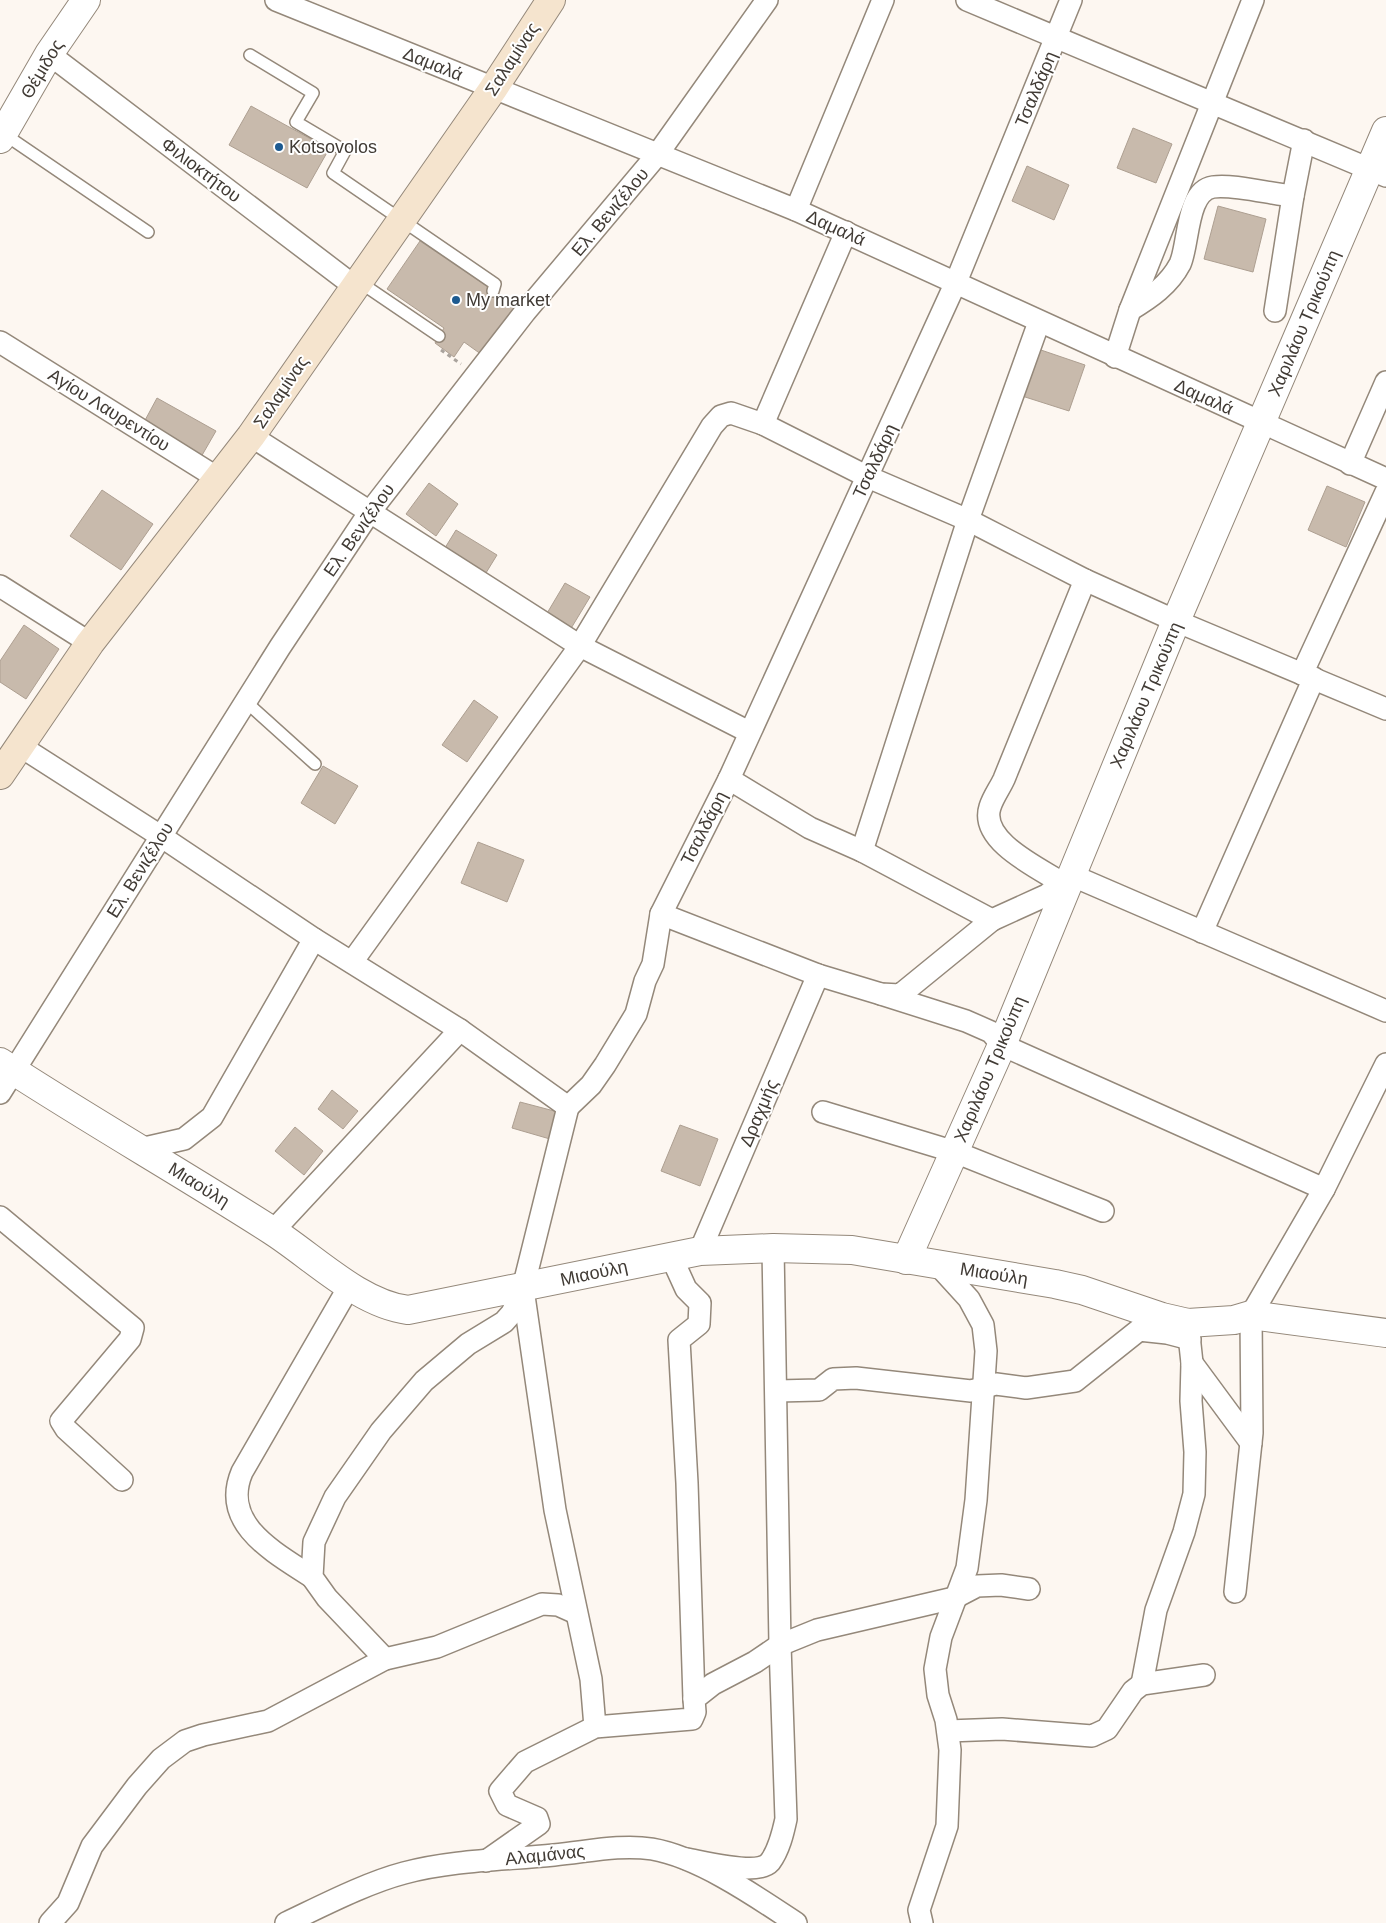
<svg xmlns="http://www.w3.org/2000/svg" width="1386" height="1923" viewBox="0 0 1386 1923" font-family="Helvetica,sans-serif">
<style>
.building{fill:#c8baac;stroke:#ad9f91}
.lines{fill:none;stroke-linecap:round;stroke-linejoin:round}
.service-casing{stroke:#94887a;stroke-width:14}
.minor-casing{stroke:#94887a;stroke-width:24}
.tertiary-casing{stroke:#94887a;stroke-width:30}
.secondary-casing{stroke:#94887a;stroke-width:30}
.path{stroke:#a9a39d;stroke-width:3;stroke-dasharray:4 4;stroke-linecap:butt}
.service{stroke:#fff;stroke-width:11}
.minor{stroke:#fff;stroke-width:21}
.tertiary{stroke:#fff;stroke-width:28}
.secondary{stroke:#f5e4ce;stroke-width:28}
.poi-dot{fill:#1d5a90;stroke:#fff;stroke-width:2}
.labels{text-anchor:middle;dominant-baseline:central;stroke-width:4;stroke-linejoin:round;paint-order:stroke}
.street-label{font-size:18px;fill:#413b35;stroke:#fff}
.poi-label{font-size:18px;fill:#413b35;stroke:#fff;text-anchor:start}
</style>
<rect width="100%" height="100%" fill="#fdf7f1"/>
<g class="building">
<polygon points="251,106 329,149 307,188 229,145"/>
<polygon points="1133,128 1172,144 1156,183 1117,168"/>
<polygon points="1027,166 1069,185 1054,220 1012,201"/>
<polygon points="1218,206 1266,219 1253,272 1204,259"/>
<polygon points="420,241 522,310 485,357 464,342 454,357 435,343 444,328 387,289"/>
<polygon points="1038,349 1085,365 1069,411 1022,396"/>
<polygon points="157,398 216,431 201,457 143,424"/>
<polygon points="429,483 458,504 436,536 406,514"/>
<polygon points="1327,486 1365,502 1346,547 1308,530"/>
<polygon points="102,490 153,524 121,570 70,536"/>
<polygon points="456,530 497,555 481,581 440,556"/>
<polygon points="565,583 590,597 567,635 543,620"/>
<polygon points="24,625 59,649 26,699 0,682 0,661"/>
<polygon points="474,700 498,717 467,762 442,745"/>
<polygon points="323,766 358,786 335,824 301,803"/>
<polygon points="478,842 524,860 507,902 461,883"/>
<polygon points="332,1090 358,1111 343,1129 318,1109"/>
<polygon points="520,1102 558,1112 550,1139 512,1128"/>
<polygon points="680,1125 718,1139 700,1186 661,1171"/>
<polygon points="295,1127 323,1151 304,1175 275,1151"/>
</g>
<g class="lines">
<g class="service-casing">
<g id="service">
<polyline points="250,55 313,93 296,122 345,151 333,173 495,284 493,291"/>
<polyline points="4,134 148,232"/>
<polyline points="358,281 439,336"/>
<polyline points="245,701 315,764"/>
</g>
</g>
<g class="minor-casing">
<g id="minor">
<polyline points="276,0 796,210 1386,479"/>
<polyline points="967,0 1386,176"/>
<polyline points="49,54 354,286"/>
<polyline points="796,210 883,0"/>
<path d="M1130,310C1150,298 1169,285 1180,264C1189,245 1186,191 1213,187C1234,184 1270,194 1293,196"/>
<polyline points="1275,311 1293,196 1304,140"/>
<polyline points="0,342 219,479"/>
<polyline points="1115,357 1130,310 1253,0"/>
<polyline points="763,424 846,232"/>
<polyline points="251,436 580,646 749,732"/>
<polyline points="1350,464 1386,382"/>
<polyline points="0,586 90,643"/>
<polyline points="1302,674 1386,492"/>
<polyline points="20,746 162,837 314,939 460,1030 568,1107 523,1288 512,1313 504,1322 468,1344 424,1381 381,1431 335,1497 314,1542 312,1577 327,1598 385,1659"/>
<polyline points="729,779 810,828 862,851 992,920 1047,895 1071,875 1386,1011"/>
<polyline points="862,851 968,520 1039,322"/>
<path d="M1062,883C1039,868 979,841 990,807C993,797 1000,788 1004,779L1085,580"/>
<polyline points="661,914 818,975 881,994 900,995 992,920"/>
<polyline points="1202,932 1314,678"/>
<polyline points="352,962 580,646 712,426 721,416 731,413 763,424 868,477 968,520 1085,580 1176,621 1386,709"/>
<polyline points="881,994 966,1021 991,1032 1002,1045 1324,1189"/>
<polyline points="0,1093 280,647 369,513 525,312 657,155 767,0"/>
<polyline points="568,1107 591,1085 605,1065 636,1014 645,981 653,964 661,914 729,779 956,282 1071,0"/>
<polyline points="823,1112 955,1152 1103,1211"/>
<polyline points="140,1149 184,1139 212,1117 314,939"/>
<polyline points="0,1217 133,1328 130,1339 61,1421 66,1429 122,1480"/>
<polyline points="273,1231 460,1030"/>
<polyline points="700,1251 818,975"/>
<polyline points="671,1256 686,1289 700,1303 699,1324 679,1340 687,1483 694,1699"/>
<polyline points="523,1289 555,1510 591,1679 595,1727"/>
<polyline points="1192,1363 1251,1443"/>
<polyline points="777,1391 819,1390 833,1379 856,1378 971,1391 996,1384 1026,1388 1075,1381 1139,1330 1167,1333 1190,1339"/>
<path d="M312,1577C274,1552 220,1524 242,1472L350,1285"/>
<polyline points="1235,1592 1252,1433 1251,1315 1324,1189 1386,1064"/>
<polyline points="1142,1684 1156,1610 1184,1532 1194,1494 1195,1452 1191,1401 1192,1363 1188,1326"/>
<polyline points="948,1731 1002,1729 1092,1736 1107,1729 1133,1691 1142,1684 1204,1675"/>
<path d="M687,1859C704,1862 758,1876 770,1862C779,1850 783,1833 786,1819L780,1645L773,1248"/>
<polyline points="486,1861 539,1824 537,1818 507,1805 500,1791 525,1762 595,1727 692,1719 695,1712 694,1699 713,1684 755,1662 780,1645 817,1630 954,1598 977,1586 1001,1585 1029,1589"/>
<polyline points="50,1923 68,1903 92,1846 137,1786 161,1759 185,1741 203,1735 268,1721 385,1659 437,1647 542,1604 558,1605 576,1613"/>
<path d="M286,1923C322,1906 366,1883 404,1873C453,1860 504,1860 554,1855C587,1852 620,1844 652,1849C699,1857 757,1897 796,1923"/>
<polyline points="922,1923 919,1910 947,1826 950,1750 946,1720 938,1695 935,1669 941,1637 967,1568 976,1500 986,1351 983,1325 969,1299 938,1265"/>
</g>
</g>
<g class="tertiary-casing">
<g id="tertiary">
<polyline points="0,139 49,54 86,0"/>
<path d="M0,1062C89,1120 182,1173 271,1230C312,1256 359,1304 408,1310L700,1251L773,1248L852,1250L1055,1284L1082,1290L1162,1317L1188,1323L1234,1320L1251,1315L1386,1333"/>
<polyline points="906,1260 1002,1045 1176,621 1386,131"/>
</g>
</g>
<g class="secondary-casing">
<polyline id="secondary" points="0,775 90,643 251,436 493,89 551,0"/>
</g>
<polyline class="path" points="441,350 461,364"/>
<use href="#service" class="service"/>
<use href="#minor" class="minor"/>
<use href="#tertiary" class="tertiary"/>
<use href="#secondary" class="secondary"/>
</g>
<g class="poi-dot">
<circle cx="279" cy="147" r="5"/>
<circle cx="456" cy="300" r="5"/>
</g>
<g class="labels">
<g class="street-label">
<text transform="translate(512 59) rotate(-57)">Σαλαμίνας</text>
<text transform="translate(433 64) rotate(22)">Δαμαλά</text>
<text transform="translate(42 69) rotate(-59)">Θέμιδος</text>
<text transform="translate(1036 89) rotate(-67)">Τσαλδάρη</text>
<text transform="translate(201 170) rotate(37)">Φιλιοκτήτου</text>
<text transform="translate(610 212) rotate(-50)">Ελ. Βενιζέλου</text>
<text transform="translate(836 228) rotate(24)">Δαμαλά</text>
<text transform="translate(1304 323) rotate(-67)">Χαριλάου Τρικούπη</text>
<text transform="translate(281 392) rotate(-56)">Σαλαμίνας</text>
<text transform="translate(1204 397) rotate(24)">Δαμαλά</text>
<text transform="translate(109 410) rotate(32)">Αγίου Λαυρεντίου</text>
<text transform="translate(875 461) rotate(-65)">Τσαλδάρη</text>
<text transform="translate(359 530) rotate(-55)">Ελ. Βενιζέλου</text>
<text transform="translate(1146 695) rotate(-67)">Χαριλάου Τρικούπη</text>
<text transform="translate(704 828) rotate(-63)">Τσαλδάρη</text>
<text transform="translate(140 870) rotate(-58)">Ελ. Βενιζέλου</text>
<text transform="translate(990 1069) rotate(-67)">Χαριλάου Τρικούπη</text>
<text transform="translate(759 1113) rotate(-67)">Δραχμής</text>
<text transform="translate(199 1185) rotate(32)">Μιαούλη</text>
<text transform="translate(594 1273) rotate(-12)">Μιαούλη</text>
<text transform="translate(994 1274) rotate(9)">Μιαούλη</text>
<text transform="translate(545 1855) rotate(-6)">Αλαμάνας</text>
</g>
<g class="poi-label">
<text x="289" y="147">Kotsovolos</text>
<text x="466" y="300">My market</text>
</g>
</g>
</svg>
